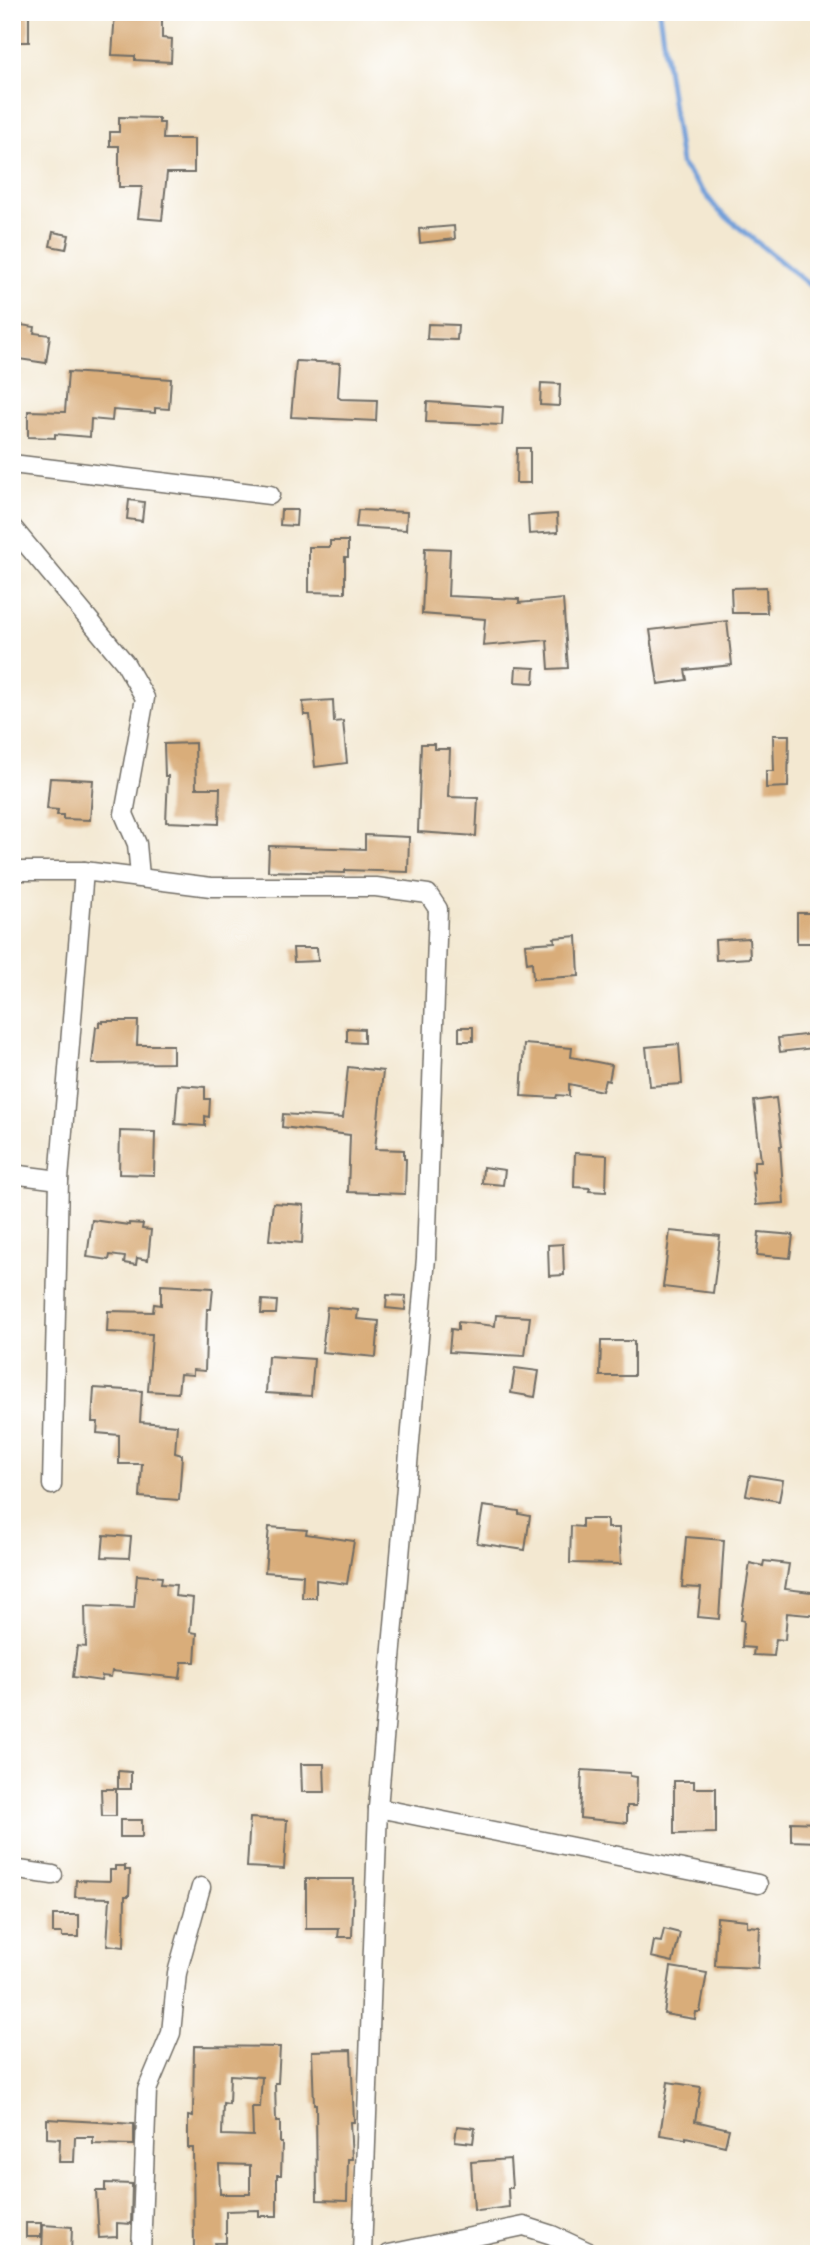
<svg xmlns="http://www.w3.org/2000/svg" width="831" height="2266" viewBox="0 0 831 2266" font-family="'Comic Neue',sans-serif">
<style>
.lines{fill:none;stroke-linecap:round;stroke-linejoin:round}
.stream{stroke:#719fd9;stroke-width:5}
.building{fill:#d9ad7a;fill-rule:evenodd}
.street-casing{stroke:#716d65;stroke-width:21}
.street{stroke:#fff;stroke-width:18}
</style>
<rect width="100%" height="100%" fill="#fff"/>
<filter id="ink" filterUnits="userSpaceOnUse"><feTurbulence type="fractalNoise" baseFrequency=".0143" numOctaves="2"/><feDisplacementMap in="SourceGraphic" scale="14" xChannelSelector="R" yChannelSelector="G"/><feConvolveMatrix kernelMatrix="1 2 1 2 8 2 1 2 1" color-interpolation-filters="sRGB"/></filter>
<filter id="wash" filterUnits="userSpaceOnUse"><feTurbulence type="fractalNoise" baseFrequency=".00686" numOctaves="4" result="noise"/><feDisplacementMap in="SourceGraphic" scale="28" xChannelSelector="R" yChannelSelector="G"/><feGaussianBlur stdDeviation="1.57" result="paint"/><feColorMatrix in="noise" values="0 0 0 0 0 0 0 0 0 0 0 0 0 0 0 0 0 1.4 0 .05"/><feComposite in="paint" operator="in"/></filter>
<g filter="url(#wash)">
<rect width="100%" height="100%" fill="#f3e8d1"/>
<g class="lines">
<polyline class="stream" points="659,12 681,164 719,211 819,293"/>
</g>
<g id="blocks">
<g class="building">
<rect x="12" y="12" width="17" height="30"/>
<polygon points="115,12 162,12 162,38 172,39 171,62 135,60 135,56 112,55"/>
<polygon points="119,117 159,118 159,123 164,123 163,139 194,139 194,173 167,173 162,220 138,218 142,187 119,187 119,146 110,146 110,132 119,132"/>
<polygon points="454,226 455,239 420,243 419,229"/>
<polygon points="53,232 69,235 66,249 50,246"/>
<polygon points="14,324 35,327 34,333 50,335 46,363 12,358"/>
<polygon points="428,324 458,325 457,340 427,339"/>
<polygon points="296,361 340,363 338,397 341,399 377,400 376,421 291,417"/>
<polygon points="68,372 171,379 169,409 155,408 155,413 113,410 112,421 91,419 90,437 55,434 55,438 28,437 28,411 65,412"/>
<polygon points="541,383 560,384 559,406 540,405"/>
<polygon points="427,402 503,407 502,425 426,422"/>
<polygon points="517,448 530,448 530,483 516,483"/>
<polygon points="129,500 144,502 142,521 127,519"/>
<polygon points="281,510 297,510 296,526 280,525"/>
<polygon points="358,510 407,512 406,530 356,527"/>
<polygon points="557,514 558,532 529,534 528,516"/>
<polygon points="330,541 348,541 348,557 345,557 345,593 309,592 309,547 330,547"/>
<polygon points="425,548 450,549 448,596 519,599 519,603 563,599 568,668 549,669 547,640 483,646 485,619 422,614"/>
<polygon points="766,587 767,613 732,613 731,588"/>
<polygon points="727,621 732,665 685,670 687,680 658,684 650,630"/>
<polygon points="516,667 535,668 534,683 515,682"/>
<polygon points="333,700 334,722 343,721 347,763 315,767 310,715 304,715 303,702"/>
<polygon points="773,735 789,735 788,787 766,788 766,771 774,771"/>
<polygon points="195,743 196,788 220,788 219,824 166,822 168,776 165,776 164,744"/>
<polygon points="421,744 435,744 435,749 450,749 448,797 478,798 476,836 418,832"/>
<polygon points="50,778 93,780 90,820 63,819 63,815 57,815 58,810 47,809"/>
<polygon points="365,835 409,837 408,872 345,870 345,873 268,871 269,846 365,849"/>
<polygon points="797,913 812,913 813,943 797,943"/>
<polygon points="577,936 579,976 533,979 532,962 527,963 525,944 555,942 554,938"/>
<polygon points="749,938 750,958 716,960 715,940"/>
<polygon points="293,948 317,948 318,961 294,962"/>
<polygon points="103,1021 138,1021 137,1045 173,1045 173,1063 92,1064 96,1027 99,1027 99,1022 103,1023"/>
<rect x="459" y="1027" width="14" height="14"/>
<polygon points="347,1028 364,1029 364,1043 347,1042"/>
<polygon points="812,1034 814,1048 780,1052 778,1038"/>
<polygon points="524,1044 572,1048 571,1057 612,1065 609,1081 605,1080 602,1091 569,1084 569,1096 557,1095 556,1098 521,1096"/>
<polygon points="679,1044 682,1084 650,1086 646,1047"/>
<polygon points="348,1067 383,1071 375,1149 404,1150 404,1159 406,1159 405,1194 348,1192 350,1135 282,1127 283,1114 343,1118"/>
<polygon points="178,1085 205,1087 205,1099 210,1099 209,1117 205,1116 205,1126 175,1124"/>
<polygon points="776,1098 782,1146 780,1146 784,1203 756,1205 752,1171 754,1172 754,1161 761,1161 754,1101"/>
<polygon points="120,1131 155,1132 154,1175 119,1174"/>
<polygon points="575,1153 607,1155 606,1192 589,1191 590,1188 574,1187"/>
<polygon points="483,1167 505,1170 503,1185 482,1183"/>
<polygon points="273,1203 304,1205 302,1243 269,1240"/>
<polygon points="92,1220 129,1225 129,1223 143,1224 142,1229 151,1230 148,1260 137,1258 136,1265 124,1263 125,1257 110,1255 109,1260 87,1257"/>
<polygon points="670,1231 720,1236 713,1293 663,1287"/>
<polygon points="759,1232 793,1235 790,1258 757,1255"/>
<polygon points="563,1244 564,1275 549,1276 548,1245"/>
<polygon points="161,1285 213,1288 211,1309 207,1309 205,1371 193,1370 193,1375 180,1374 178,1393 148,1391 152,1334 107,1332 108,1311 153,1312 154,1304 161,1305"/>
<polygon points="387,1295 406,1296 405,1310 386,1308"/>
<polygon points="262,1300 277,1301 276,1314 261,1314"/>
<polygon points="327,1307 358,1310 357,1319 379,1321 376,1357 322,1352"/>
<polygon points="496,1315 530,1317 525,1356 449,1352 451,1329 458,1330 458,1322 495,1326"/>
<polygon points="601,1341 634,1341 634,1376 600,1376"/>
<polygon points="268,1356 314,1359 311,1396 266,1393"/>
<polygon points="515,1368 539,1371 535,1397 511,1393"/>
<polygon points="94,1388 142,1391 140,1422 177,1425 175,1453 182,1455 179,1500 140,1497 142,1464 119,1464 119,1435 97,1433 98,1422 92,1422"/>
<polygon points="750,1475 783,1480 779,1501 746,1495"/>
<polygon points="483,1506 519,1511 519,1514 530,1516 525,1550 477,1543"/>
<polygon points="582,1519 607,1519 607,1528 619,1528 621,1564 570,1563 571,1526 582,1527"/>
<polygon points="269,1527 307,1530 306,1534 354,1541 347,1584 316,1580 316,1598 302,1598 303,1575 265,1572"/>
<polygon points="104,1535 131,1537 129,1558 102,1557"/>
<polygon points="686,1537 724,1540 719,1619 698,1617 701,1588 682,1587"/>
<polygon points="764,1561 789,1564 785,1589 819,1593 819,1616 787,1613 785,1640 776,1639 774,1656 753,1655 754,1648 742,1647 744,1621 741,1620 750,1563 763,1566"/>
<polygon points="137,1575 162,1577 161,1584 176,1585 175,1596 193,1598 190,1632 197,1633 195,1662 182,1662 180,1678 112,1671 111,1677 102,1676 101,1681 73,1677 77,1646 86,1647 85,1606 134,1608"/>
<polygon points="301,1764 324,1764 325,1792 302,1792"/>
<polygon points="582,1770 630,1773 630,1776 637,1777 636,1806 627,1806 627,1823 580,1818"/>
<polygon points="118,1771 131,1772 131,1789 118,1789"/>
<polygon points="674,1781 694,1781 694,1788 716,1788 716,1833 674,1834"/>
<polygon points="101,1789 116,1789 116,1816 102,1816"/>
<polygon points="250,1818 287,1820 284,1869 247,1867"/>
<rect x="120" y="1820" width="22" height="17"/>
<polygon points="791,1822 819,1823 819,1842 791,1841"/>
<polygon points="115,1866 125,1866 125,1870 130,1870 129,1896 125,1896 124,1947 107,1945 110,1898 75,1897 76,1880 110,1881 110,1870 115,1870"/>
<polygon points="306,1879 354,1879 352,1937 338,1937 339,1929 306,1929"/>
<polygon points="53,1915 79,1915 79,1937 62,1937 62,1933 53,1933"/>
<polygon points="717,1917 747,1920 747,1926 760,1927 758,1968 715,1966"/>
<polygon points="664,1929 680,1933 673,1962 651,1957 654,1941 661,1942"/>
<polygon points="671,1967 707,1973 700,2012 696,2012 695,2019 664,2014"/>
<path d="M194,2046L280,2047L278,2083H275L276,2122H280V2143H282L281,2175H277V2216H259V2210L226,2211V2243H215V2254H194L193,2148H188V2116L193,2117ZM230,2075L262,2077L260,2107H252L253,2136L222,2135L223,2103L229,2104ZM219,2164L250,2165V2194H220Z"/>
<polygon points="351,2050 354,2122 350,2122 352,2159 348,2159 347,2201 317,2200 316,2104 314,2104 312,2051"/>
<polygon points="668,2082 701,2087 695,2121 729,2129 725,2146 686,2137 686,2139 660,2135"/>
<polygon points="47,2119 134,2124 134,2145 93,2144 93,2137 75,2137 74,2162 59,2162 60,2139 47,2138"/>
<polygon points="457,2126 475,2128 473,2143 455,2141"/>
<polygon points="510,2159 512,2188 508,2188 509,2207 478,2211 474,2210 471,2162"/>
<polygon points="105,2183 132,2184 131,2224 117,2223 117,2237 99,2238 96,2191 105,2191"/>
<rect x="26" y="2223" width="15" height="14"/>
<polygon points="43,2225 72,2227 71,2254 42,2254"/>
</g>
</g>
</g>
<g filter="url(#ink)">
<use href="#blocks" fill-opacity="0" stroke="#716d65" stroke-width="2"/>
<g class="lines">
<g class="street-casing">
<g id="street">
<polyline points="12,464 270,495"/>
<polyline points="12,527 125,663 145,698 124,814 137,844 140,876"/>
<polyline points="12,871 84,871 211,887 376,887 428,894 438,909 426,1258 378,1808 362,2254"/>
<polyline points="12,1174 59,1180"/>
<polyline points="52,1485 59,1180 84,871"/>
<polyline points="378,1808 758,1884"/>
<polyline points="12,1869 53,1875"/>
<polyline points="141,2254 147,2090 171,2033 177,1973 201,1887"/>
<polyline points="389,2254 524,2226 552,2235 593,2254"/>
</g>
</g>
<use href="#street" class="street"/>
</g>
</g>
<rect width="831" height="2266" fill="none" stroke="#fff" stroke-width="42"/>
</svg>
